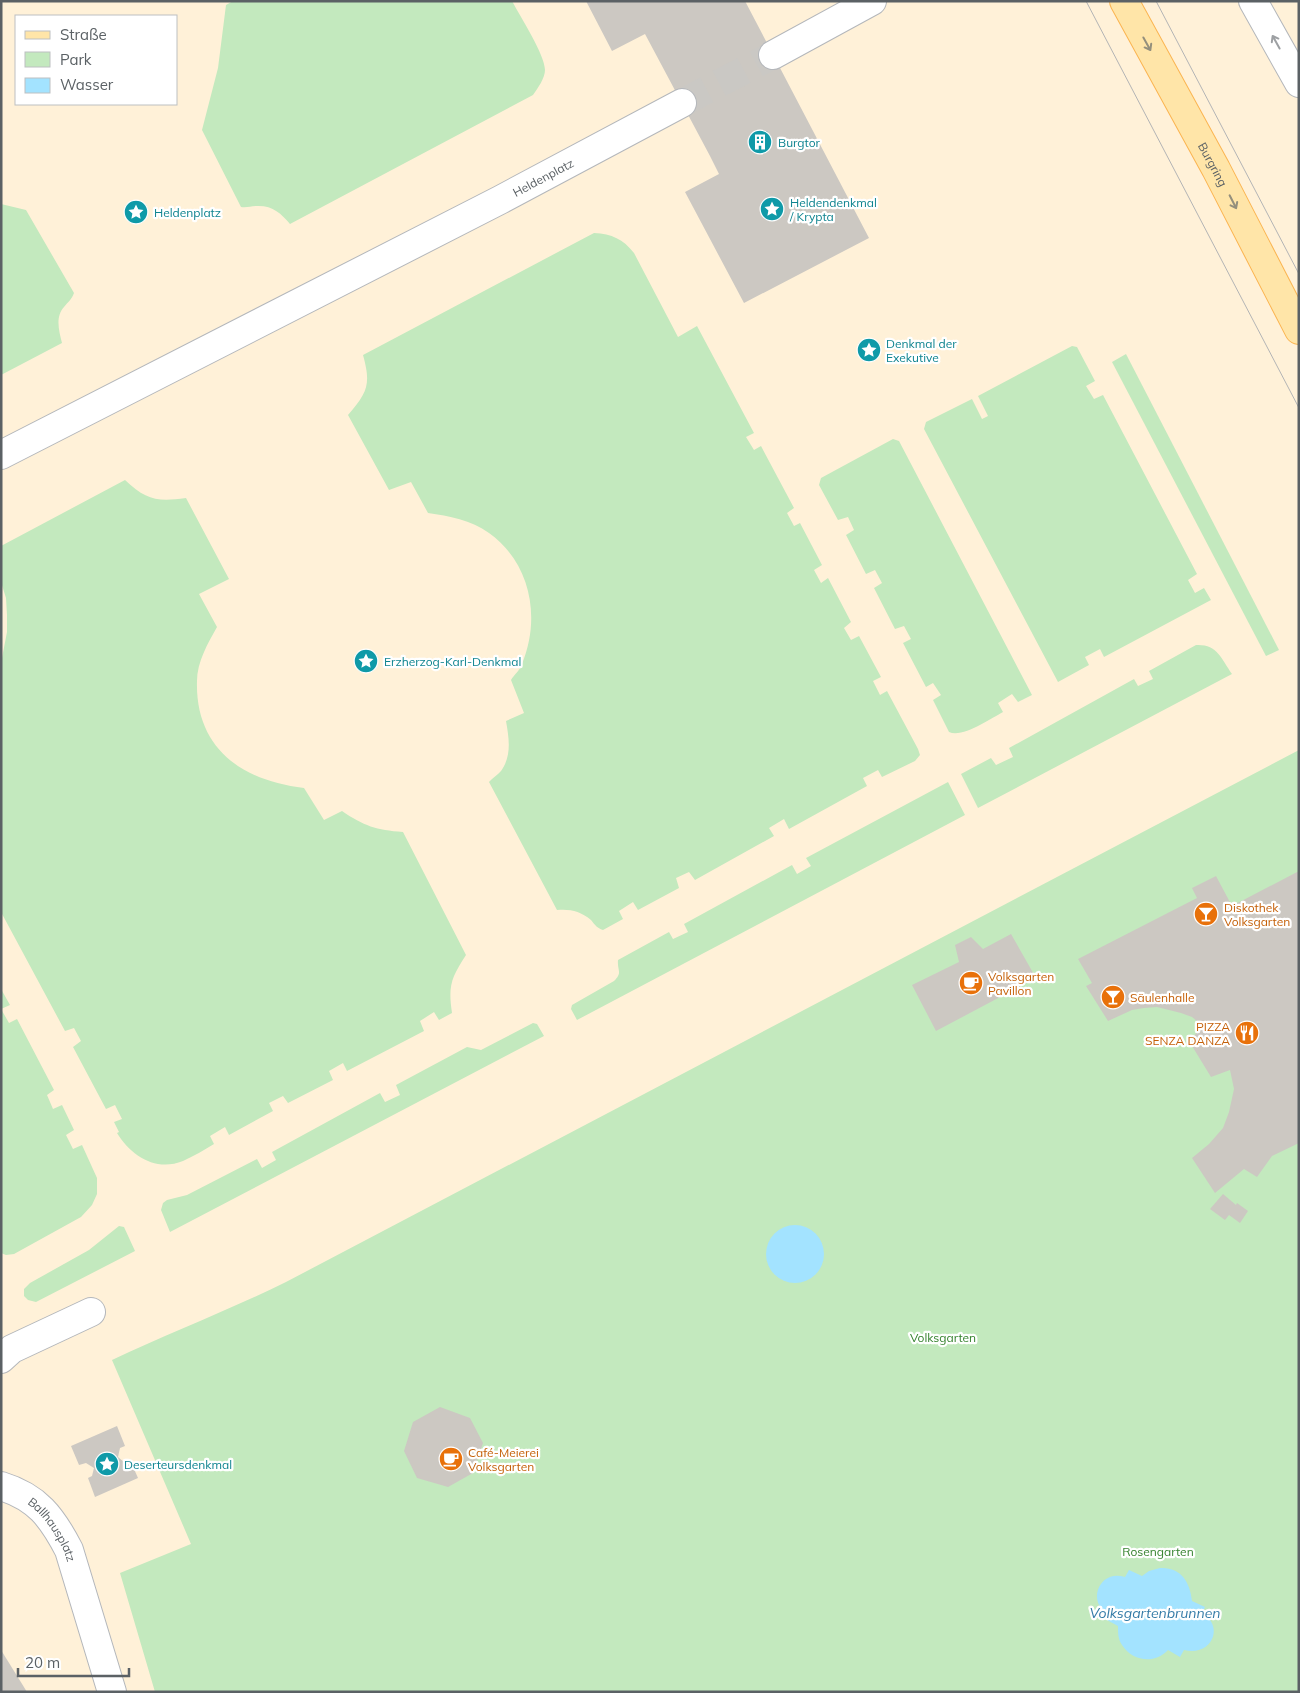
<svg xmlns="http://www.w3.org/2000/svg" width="1300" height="1693" viewBox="0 0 1300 1693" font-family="Mulish,sans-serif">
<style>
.commercial{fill:#fff1d8;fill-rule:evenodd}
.green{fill:#c3e9be}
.water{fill:#a3e3ff}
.building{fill:#ccc8c2}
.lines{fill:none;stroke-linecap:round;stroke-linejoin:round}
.minor-tunnel{stroke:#cac8c4;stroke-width:28;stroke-dasharray:28 14;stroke-linecap:butt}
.minor-casing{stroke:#b4b7bb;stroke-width:30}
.major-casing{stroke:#fbb450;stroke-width:30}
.minor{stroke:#fff;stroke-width:28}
.major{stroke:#ffe5a8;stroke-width:28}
.tram{stroke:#b3b4b5;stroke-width:1}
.oneway{stroke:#9da0a3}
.oneway2{stroke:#948f7c}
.labels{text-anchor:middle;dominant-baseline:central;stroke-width:4.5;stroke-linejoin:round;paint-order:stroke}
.culture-label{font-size:12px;fill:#0d838f;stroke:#fff;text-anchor:start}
.street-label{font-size:12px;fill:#5b6165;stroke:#fff}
.food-label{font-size:12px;fill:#c56008;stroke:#fff;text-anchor:start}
.park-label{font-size:12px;fill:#35822e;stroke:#fff}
.water-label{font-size:14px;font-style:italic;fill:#347ba7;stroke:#fff}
</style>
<rect width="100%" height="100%" fill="#efebe3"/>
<path class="commercial" d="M1,1H1299V1692H1ZM16,16H176V104H16Z"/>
<g class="green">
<path d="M233,1H512C520,16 545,55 545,70C545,78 538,88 533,95L290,224C281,213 272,205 256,206C250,206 247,208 241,207L202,130L218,68L226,5Z"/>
<path d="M1,204L26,210L74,293C72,299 68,302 64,307C55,317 59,331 62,343L1,375Z"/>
<path d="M594,233C612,234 623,239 634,253L678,337L697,326L754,433L746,437L754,450L761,446L794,508L787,513L794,526L800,523L822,565L814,570L821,583L828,578L851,622L844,628L851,640L859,636L881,677L873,681L880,695L887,691L918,749L920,755L915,761L882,777L878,770L863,778L867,786L789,829L784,819L769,828L774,836L695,880L689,872L676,878L679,888L638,910L633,902L619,911L623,919L603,930C597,928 595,925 591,920C580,911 571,909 557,910L489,782C492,778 498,775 501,771C512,756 509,738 506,721L524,713L511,680C514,675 520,670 522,664C541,618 531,563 489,533C471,520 449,516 428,513L411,482L389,490L348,415C368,392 371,384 363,355Z"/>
<polygon points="1072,346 1077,347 1095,381 1086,386 1094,399 1103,395 1197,574 1188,580 1195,593 1204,588 1211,600 1104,657 1100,649 1085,657 1089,665 1058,682 924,429 926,422 972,399 982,419 988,416 978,396"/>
<polygon points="1126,354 1279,650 1266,656 1112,362"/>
<path d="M893,439L899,441L1032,695L1018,702L1012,694L998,703L1003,712C990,719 963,738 949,732L933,700L941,695L933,683L926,687L903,643L911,639L904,626L895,629L874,588L882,583L875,570L866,574L846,535L854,530L848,517L838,520L819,485L821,478Z"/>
<path d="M125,480C146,500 157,502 186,498L229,579L199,594L217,627C208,643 197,662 197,681C195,748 242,781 304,788L324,820L342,811C364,826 376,830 403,832L466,955C451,978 448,986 452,1013L439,1020L434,1012L420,1021L424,1031L347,1071L343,1063L329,1071L333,1080L288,1103L283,1096L269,1103L273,1111L229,1135L225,1127L210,1136L214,1144C204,1150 194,1156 183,1161C156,1172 131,1156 117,1133L119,1132L114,1122L122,1119L115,1105L106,1109L73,1047L81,1041L74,1028L65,1031L1,912V663L7,632V615L6,598L1,582V546Z"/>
<path d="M1196,645C1217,644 1221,658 1232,674L978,808L961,774L991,758L996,765L1013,757L1009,748L1134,679L1138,686L1153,679L1149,671Z"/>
<path d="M1299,750V1692H155L120,1573L191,1544L112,1360C169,1333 229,1310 286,1282Z"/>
<path d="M948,782L965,815L577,1020L571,1009L572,1005L614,981C623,972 617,971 618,960L669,932L673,939L688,932L684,924L792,865L797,874L811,866L806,858Z"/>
<polygon points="1,989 10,1005 1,1009 9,1023 17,1019 54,1090 47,1095 53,1109 62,1105 74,1130 66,1135 73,1149 82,1145 97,1178 97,1194 92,1205 81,1217 14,1254 6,1255 1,1253"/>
<polygon points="533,1023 537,1024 544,1036 170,1232 161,1210 163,1203 167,1200 187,1195 257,1159 262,1168 276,1160 272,1152 380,1093 385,1102 400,1095 396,1085 467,1047 481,1050"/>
<polygon points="119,1226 124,1227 135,1251 36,1302 28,1300 24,1296 24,1289 30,1283 89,1250"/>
</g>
<g class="water">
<circle cx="795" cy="1254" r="29"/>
<path d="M1160,1568C1181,1567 1190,1582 1192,1601L1205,1607L1202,1613C1225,1626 1212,1657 1184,1650L1180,1657L1168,1650C1155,1664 1133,1662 1122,1645C1118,1639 1118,1633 1118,1626L1105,1619L1107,1614C1086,1599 1101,1569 1125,1577L1129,1570L1142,1576L1149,1571Z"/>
</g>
<g class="building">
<polygon points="586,1 745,1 869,238 744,303 685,192 719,174 710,156 645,34 612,51"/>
<polygon points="1299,871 1299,1143 1272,1156 1257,1177 1244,1169 1215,1193 1192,1158 1209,1144 1223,1128 1229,1112 1234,1089 1230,1070 1211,1077 1189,1041 1203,1026 1192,1017 1181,1013 1157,1007 1144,1008 1132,1010 1108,1021 1086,986 1092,983 1078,959 1197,898 1192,888 1216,876 1232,906"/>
<polygon points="1011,934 1036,978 936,1031 912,985 959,962 955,945 971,937 983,949"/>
<polygon points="1223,1194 1236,1205 1237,1203 1248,1211 1240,1223 1229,1215 1225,1220 1210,1209"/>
<polygon points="440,1407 470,1418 483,1443 473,1473 448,1487 417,1478 404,1451 413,1422"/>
<polygon points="117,1426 125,1446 120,1448 118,1457 125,1463 130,1460 138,1478 95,1497 88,1478 92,1476 94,1468 86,1463 79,1465 71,1446"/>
<polygon points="1,1650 27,1692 1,1692"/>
</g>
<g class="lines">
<polyline class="minor-tunnel" points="682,103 773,55"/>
<g class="minor-casing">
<g id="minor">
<polyline points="1253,1 1299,83"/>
<polyline points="773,55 872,1"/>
<path id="s1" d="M1,455L500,200L682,103"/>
<polyline points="1,1359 12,1349 91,1312"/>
<path id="s2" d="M1,1486C37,1497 52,1517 69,1550L112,1692"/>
</g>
</g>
<g class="major-casing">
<g id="major">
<path id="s3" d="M1124,1L1216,169L1299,330"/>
</g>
</g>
<use href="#minor" class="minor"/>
<use href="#major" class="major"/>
<g class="tram">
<polyline points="1086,1 1299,408"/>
<polyline points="1156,1 1299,274"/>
</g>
</g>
<defs><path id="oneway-shaft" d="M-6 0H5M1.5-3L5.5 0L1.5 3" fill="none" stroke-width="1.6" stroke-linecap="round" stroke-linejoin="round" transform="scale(1.25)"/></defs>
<use class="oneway" href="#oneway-shaft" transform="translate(1276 42) rotate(-119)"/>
<g class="oneway2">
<use href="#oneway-shaft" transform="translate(1147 44) rotate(61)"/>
<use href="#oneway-shaft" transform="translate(1233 202) rotate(63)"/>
</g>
<defs>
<g id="building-disc" transform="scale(1.25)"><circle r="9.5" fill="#0f9aa8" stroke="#fff"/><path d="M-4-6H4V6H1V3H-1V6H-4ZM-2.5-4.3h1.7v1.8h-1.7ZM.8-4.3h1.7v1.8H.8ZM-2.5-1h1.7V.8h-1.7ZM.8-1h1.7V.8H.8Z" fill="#fff"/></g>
<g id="sight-disc" transform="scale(1.25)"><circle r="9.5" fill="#0f9aa8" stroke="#fff"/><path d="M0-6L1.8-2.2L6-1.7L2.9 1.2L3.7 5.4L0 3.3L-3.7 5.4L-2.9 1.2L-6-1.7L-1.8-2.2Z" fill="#fff"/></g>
<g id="bar-disc" transform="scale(1.25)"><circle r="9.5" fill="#e8710a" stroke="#fff"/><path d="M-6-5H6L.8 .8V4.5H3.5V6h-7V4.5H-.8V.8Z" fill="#fff"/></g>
<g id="cafe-disc" transform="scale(1.25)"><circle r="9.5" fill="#e8710a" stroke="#fff"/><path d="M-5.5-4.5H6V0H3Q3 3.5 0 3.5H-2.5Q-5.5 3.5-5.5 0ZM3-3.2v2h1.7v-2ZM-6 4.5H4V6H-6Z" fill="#fff"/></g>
<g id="restaurant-disc" transform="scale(1.25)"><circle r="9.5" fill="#e8710a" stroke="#fff"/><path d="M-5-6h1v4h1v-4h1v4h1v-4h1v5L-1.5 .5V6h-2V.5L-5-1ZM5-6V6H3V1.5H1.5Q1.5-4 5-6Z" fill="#fff"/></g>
</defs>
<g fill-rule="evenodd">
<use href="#building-disc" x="760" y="142"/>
<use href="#sight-disc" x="772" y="209"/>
<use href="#sight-disc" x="136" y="212"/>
<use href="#sight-disc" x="869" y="350"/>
<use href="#sight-disc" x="366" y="661"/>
<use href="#bar-disc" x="1206" y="914"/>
<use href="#cafe-disc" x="971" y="983"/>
<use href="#bar-disc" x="1113" y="997"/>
<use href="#restaurant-disc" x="1247" y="1033"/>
<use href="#cafe-disc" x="451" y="1459"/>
<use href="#sight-disc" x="107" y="1464"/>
</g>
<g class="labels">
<g class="culture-label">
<text x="778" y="142">Burgtor</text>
<text x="790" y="202">Heldendenkmal<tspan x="790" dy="14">/ Krypta</tspan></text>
<text x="154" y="212">Heldenplatz</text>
<text x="886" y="343">Denkmal der<tspan x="886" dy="14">Exekutive</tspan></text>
<text x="384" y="661">Erzherzog-Karl-Denkmal</text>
<text x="124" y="1464">Deserteursdenkmal</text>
</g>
<g class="street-label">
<text stroke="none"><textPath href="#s3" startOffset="186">Burgring</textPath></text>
<text stroke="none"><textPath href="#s1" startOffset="609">Heldenplatz</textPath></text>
<text stroke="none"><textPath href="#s2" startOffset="70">Ballhausplatz</textPath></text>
</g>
<g class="food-label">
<text x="1224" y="907">Diskothek<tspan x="1224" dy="14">Volksgarten</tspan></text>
<text x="988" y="976">Volksgarten<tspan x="988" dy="14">Pavillon</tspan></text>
<text x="1130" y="997">Säulenhalle</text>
<text x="1230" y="1026" text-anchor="end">PIZZA<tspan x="1230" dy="14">SENZA DANZA</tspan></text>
<text x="468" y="1452">Café-Meierei<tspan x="468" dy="14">Volksgarten</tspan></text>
</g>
<g class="park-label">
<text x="943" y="1337">Volksgarten</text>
<text x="1158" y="1551">Rosengarten</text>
</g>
<g class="water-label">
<text x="1155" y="1613">Volksgartenbrunnen</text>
</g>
</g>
<rect width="1300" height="1693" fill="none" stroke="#5b6165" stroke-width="5"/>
<rect x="15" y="15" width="162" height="90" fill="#ffffff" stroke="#bdc0c1"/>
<rect x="25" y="31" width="25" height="8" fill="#ffe5a8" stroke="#bdc0c1"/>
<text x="60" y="40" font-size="15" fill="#5b6165">Straße</text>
<rect x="25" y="52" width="25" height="15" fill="#c3e9be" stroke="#bdc0c1"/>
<text x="60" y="65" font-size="15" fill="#5b6165">Park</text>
<rect x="25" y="78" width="25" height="15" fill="#a3e3ff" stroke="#bdc0c1"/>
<text x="60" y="90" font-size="15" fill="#5b6165">Wasser</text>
<path d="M18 1668v8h111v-8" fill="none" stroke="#5b6165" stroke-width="2.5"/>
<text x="25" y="1668" font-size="15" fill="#5b6165" stroke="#ffffff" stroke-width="4" paint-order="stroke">20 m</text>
</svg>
